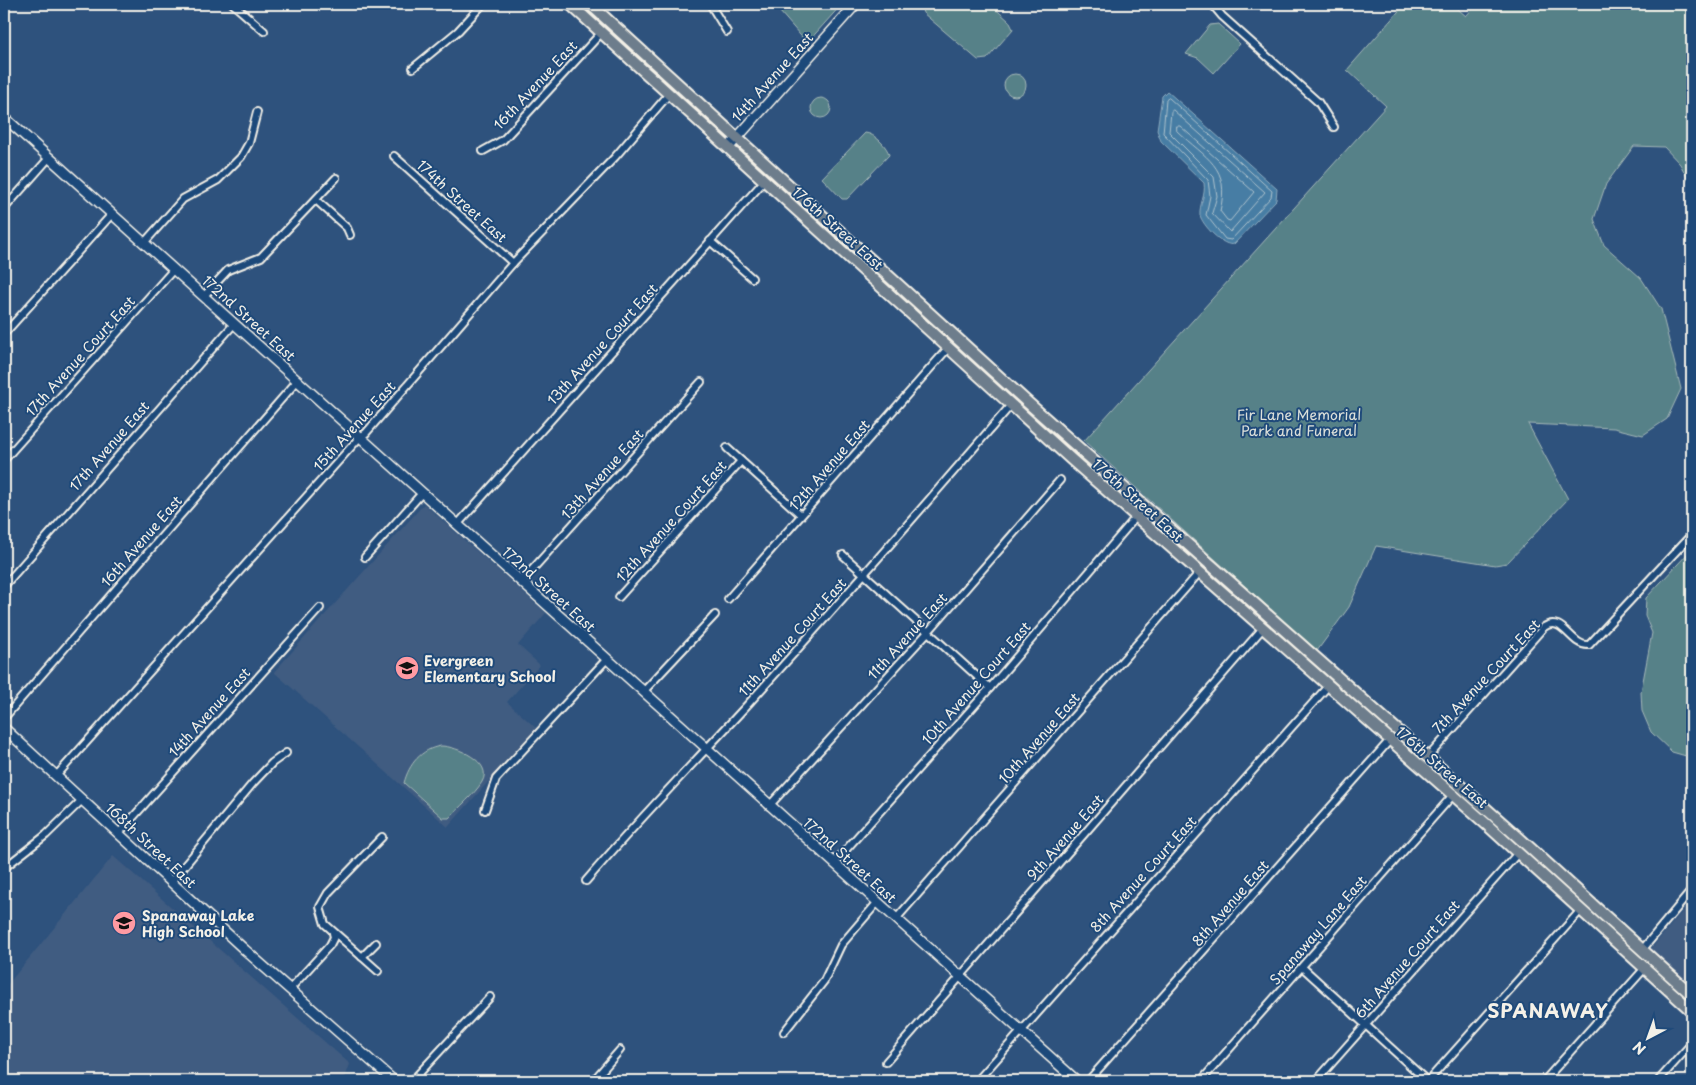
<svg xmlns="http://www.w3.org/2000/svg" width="1696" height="1085" viewBox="0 0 1696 1085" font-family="'Playpen Sans',sans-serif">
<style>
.built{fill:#405c81}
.green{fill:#578188;stroke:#a6b9b8}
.water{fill:#477da4;stroke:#8cabbf}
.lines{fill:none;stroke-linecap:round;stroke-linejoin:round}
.shore{stroke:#afc3cd;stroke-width:1}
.street-casing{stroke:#f4f1e8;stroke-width:10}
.secondary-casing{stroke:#f4f1e8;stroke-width:12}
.primary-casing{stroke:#f4f1e8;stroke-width:14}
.street{stroke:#1f4a7a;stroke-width:6}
.secondary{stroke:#1f4a7a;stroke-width:9}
.primary{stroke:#6d7d8c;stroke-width:10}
.labels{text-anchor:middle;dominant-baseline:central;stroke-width:4;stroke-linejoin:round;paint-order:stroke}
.street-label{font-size:14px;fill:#f4f1e8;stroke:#1f4a7a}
.park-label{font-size:14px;fill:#dce0da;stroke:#1f4a7a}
.poi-label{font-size:14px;font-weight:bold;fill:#f4f1e8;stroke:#1f4a7a;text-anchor:start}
.district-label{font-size:19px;font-weight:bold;letter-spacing:1px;fill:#f4f1e8;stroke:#1f4a7a}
</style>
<rect width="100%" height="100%" fill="#2e527d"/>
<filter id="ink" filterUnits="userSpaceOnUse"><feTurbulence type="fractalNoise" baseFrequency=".02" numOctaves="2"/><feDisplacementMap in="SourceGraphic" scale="10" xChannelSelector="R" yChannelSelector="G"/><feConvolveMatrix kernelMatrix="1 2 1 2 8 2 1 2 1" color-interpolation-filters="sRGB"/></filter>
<g filter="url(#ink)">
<g class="built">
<polygon points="424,504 546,613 518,645 540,665 507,702 536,728 448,827 274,672"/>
<polygon points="113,856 350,1064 344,1081 4,1081 4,989"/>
<polygon points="1692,900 1692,988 1651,949"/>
</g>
<g class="green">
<polygon points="773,4 842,4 807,43"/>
<polygon points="920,4 990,4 1009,21 1013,29 987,59 978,60 923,13"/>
<polygon points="1405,4 1452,4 1466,16 1477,4 1692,4 1692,186 1680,164 1664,147 1634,146 1606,184 1594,219 1604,245 1641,278 1661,309 1681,389 1667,419 1643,435 1614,428 1528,424 1568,499 1507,563 1495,565 1376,546 1349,607 1317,651 1084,441 1386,106 1347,70"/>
<polygon points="1218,24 1240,44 1214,73 1198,58 1186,54 1210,25"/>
<circle cx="1015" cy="85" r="11"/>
<circle cx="821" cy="108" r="10"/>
<path d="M865,133C874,133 888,147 889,155L847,199H842L822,178Z"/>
<polygon points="1692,549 1692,754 1686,756 1672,752 1651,732 1642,711 1641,692 1652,633 1645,616 1646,598"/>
<path d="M441,746C456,746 494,762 482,782C474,795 459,807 449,818H443L404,783C409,764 421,749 441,746Z"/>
</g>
<path class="water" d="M1167,91L1277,189L1276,200L1234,244C1224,248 1202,225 1200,215C1199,204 1206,196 1204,183L1161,141L1157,130L1162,96Z"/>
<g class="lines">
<g class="shore">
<polygon points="1169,98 1272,191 1271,197 1231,240 1225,239 1206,215 1210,196 1208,180 1163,133 1166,100"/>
<polygon points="1173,110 1265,192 1230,232 1212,213 1217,196 1214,177 1169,132 1171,112"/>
<path d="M1177,126H1180L1254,192L1230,221L1227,220L1220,211C1231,166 1206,159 1177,131Z"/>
</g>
<g class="street-casing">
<g id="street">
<polyline points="233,4 264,31"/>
<polyline points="710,4 727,32"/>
<polyline points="1212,4 1222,16 1318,102 1334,127"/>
<polyline points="413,68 458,31 483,4"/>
<polyline points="483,151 503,140 602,32"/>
<polyline points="394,156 513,263"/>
<polyline points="316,200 347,228 350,235"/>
<polyline points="4,209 49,158"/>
<polyline points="710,241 752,278"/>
<polyline points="144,243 183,199 218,180 241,157 249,143 257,112"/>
<polyline points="204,296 228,270 261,257 336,178"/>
<polyline points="4,334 112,214"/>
<polyline points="727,448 801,515"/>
<polyline points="4,460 174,269"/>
<polyline points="457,525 765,180"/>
<polyline points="843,555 990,688"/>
<polyline points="365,557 422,493"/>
<polyline points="521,582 701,382"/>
<polyline points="4,586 234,324"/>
<polyline points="619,597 741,461"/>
<polyline points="728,599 949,347"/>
<polyline points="643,692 715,615"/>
<polyline points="4,718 298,380"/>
<path d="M1428,757L1544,627C1563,614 1571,647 1589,645L1692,534"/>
<polyline points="57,775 360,437 366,433 513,263 615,157 669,94"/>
<polyline points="769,806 928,632 1060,480"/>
<polyline points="485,810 496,779 606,660"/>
<polyline points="119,833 320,608"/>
<polyline points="834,863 990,688 1136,517"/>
<polyline points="4,868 46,835 82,800"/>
<path d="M586,881C638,820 695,762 749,703C838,605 925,505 1011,405"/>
<polyline points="171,882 253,783 272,763 286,753"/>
<polyline points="896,919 1199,573"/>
<polyline points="1642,950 1692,890"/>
<polyline points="362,957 376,943"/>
<polyline points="1302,967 1427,1081"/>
<polyline points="378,971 325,924 320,907 328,893 382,837"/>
<polyline points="290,989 330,945 334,937 333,933"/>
<polyline points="784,1032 824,981 841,945 877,903"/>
<polyline points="886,1062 1263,628"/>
<polyline points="412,1081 490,997"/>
<polyline points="593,1081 620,1050"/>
<polyline points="977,1081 1329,685"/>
<polyline points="1088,1081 1390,740"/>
<polyline points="1201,1081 1453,795"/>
<polyline points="1316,1081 1518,853"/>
<polyline points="1428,1081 1581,910"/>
<polyline points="1544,1081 1645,968"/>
<polyline points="1658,1081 1692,1043"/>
</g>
</g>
<g class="secondary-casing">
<g id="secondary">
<polyline points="4,117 1077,1081"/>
<polyline points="729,147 856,4"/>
<polyline points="4,728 245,950 394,1081"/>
</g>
</g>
<g class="primary-casing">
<g id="primary">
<polyline points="570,4 1072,460 1485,823 1692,1011"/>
<polyline points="590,4 1027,402 1518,837 1692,995"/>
</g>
</g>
<use href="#street" class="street"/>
<use href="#secondary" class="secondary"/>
<use href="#primary" class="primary"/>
</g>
</g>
<defs>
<g id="school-disc" transform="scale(1.25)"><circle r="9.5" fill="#ff9aa2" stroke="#1f4a7a"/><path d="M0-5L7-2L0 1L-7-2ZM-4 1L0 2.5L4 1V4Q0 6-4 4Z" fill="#111"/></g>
</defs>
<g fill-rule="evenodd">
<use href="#school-disc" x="407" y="668"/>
<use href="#school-disc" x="124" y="923"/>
</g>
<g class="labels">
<g class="street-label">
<text transform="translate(772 77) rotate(-48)">14th Avenue East</text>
<text transform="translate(535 85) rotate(-47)">16th Avenue East</text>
<text transform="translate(462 201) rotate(42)">174th Street East</text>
<text transform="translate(838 228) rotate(42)">176th Street East</text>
<text transform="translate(249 318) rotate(42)">172nd Street East</text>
<text transform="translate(602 344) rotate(-48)">13th Avenue Court East</text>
<text transform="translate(80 356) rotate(-48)">17th Avenue Court East</text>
<text transform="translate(354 426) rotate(-48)">15th Avenue East</text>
<text transform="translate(109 446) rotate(-49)">17th Avenue East</text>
<text transform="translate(829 465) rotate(-49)">12th Avenue East</text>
<text transform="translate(602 474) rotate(-48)">13th Avenue East</text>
<text transform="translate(1138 500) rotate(42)">176th Street East</text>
<text transform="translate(671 521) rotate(-48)">12th Avenue Court East</text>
<text transform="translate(141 541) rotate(-49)">16th Avenue East</text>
<text transform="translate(549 589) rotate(42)">172nd Street East</text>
<text transform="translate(907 636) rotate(-48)">11th Avenue East</text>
<text transform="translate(792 637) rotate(-48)">11th Avenue Court East</text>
<text transform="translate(1486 676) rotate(-47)">7th Avenue Court East</text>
<text transform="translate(976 683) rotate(-49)">10th Avenue Court East</text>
<text transform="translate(209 712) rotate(-48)">14th Avenue East</text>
<text transform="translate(1039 738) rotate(-49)">10th Avenue East</text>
<text transform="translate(1442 767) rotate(41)">176th Street East</text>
<text transform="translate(1065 837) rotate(-49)">9th Avenue East</text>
<text transform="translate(151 845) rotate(43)">168th Street East</text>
<text transform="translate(850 860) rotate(42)">172nd Street East</text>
<text transform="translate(1143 874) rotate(-48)">8th Avenue Court East</text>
<text transform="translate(1230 903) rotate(-49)">8th Avenue East</text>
<text transform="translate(1318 930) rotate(-49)">Spanaway Lane East</text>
<text transform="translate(1407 959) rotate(-49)">6th Avenue Court East</text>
</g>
<g class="park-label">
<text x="1299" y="414">Fir Lane Memorial<tspan x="1299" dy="16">Park and Funeral</tspan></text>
</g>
<g class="poi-label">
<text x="424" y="660">Evergreen<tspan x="424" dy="16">Elementary School</tspan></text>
<text x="142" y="915">Spanaway Lake<tspan x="142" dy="16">High School</tspan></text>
</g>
<g class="district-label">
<text x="1548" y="1010">SPANAWAY</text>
</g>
</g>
<rect width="1696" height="1085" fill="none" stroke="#1f4a7a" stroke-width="20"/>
<rect x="10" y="10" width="1676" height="1065" fill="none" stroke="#f4f1e8" stroke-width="2" filter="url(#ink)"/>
<g transform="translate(1648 1038) rotate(221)" stroke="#1f4a7a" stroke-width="4" paint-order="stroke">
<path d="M0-4L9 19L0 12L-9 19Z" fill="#f4f1e8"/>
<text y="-8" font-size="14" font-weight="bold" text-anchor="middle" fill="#f4f1e8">N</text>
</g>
</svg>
